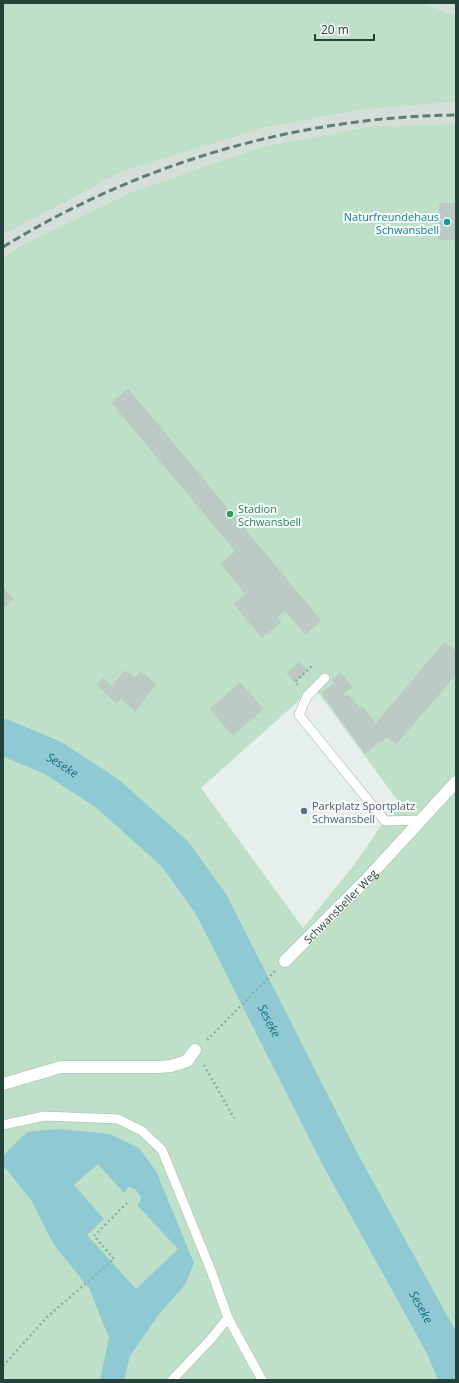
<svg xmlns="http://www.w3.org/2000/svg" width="459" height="1383" viewBox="0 0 459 1383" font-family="'Open Sans',sans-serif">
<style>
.built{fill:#d4dfda}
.green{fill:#bfe0c8;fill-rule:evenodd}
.water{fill:#8ec9d4;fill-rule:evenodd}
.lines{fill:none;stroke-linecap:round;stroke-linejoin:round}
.river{stroke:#8ec9d4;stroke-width:36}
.building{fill:#bbcac4;stroke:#b8c9c2}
.service-casing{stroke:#a8b8b2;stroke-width:10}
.minor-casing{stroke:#a8b8b2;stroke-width:13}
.path{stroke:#86b3a5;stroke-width:2.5;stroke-dasharray:2 3;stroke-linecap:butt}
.service{stroke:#fff;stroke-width:9}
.minor{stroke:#fff;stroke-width:12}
.rail{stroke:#5f7d75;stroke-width:3;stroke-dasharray:8 4;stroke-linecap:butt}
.culture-dot{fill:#0f9aa8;stroke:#f7fbf9;stroke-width:1.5}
.leisure-dot{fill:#2e9e5b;stroke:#f7fbf9;stroke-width:1.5}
.service-dot{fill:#5c6f8a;stroke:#f7fbf9;stroke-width:1.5}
.labels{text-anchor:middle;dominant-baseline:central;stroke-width:4;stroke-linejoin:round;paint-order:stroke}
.culture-label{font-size:11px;fill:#0d838f;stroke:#f7fbf9;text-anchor:end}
.leisure-label{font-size:11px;fill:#27864d;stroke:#f7fbf9;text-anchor:start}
.service-label{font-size:11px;fill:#4e5e75;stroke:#f7fbf9;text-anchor:start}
.street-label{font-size:11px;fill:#24423a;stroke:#f7fbf9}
.water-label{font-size:12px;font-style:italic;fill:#1c6f80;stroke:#f7fbf9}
</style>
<rect width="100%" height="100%" fill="#e6efeb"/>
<g class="built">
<polygon points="423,3 456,3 456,16"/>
<polygon points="456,102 456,124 372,126 261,147 131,192 20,246 3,258 3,235 121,172 264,128 359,110"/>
</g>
<g class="green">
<polygon points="3,3 423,3 456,16 456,102 359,110 264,128 121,172 3,235"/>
<path d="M456,124V1380H3V258L20,246L131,192L261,147L372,126ZM314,687L398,801L354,865L303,928L201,788Z"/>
</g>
<path class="water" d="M59,1129L110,1134L139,1148L156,1171L194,1263L185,1285L159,1314L130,1356L124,1380H100L109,1338L89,1288L54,1245L31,1200L3,1165V1156L27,1132ZM98,1164L124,1193L128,1187C135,1188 138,1191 141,1198L139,1203L137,1205L178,1249L136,1289L87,1235L104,1219L74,1185Z"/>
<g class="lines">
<path class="river" id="s1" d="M3,737L53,758L108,794L175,854L211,904L340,1159L444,1347L456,1377"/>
</g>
<g class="building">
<polygon points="440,203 456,204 456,240 438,239"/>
<polygon points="128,389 321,621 305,634 112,403"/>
<polygon points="236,551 285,610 277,617 281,622 262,637 234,604 246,594 221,564"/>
<polygon points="3,587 13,599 3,608"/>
<polygon points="445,642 456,652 456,674 396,744 374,726"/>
<polygon points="299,662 307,671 295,682 287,673"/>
<polygon points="125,671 135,678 141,672 156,684 135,711 121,698 117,703 97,685 103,678 112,686"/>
<polygon points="341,673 352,687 343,694 345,697 348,695 360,709 363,707 375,724 374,726 387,737 365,753 322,693 335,683 332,680"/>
<polygon points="240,683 263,709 233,735 210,709"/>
</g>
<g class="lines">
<g class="service-casing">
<g id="service">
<polyline points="325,678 307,696 299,715 385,821 422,820"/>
<polyline points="3,1125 44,1116 118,1119 142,1131 162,1150 212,1273 228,1318 211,1339 172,1380"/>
<polyline points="228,1318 262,1380"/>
</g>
</g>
<g class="minor-casing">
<g id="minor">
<path id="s2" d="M285,961L365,881L456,782"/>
<polyline points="3,1084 61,1067 158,1067 171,1066 187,1061 195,1050"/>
</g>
</g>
<g class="path">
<polyline points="298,685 295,682 313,665"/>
<polyline points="207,1040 275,971"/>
<polyline points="204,1065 234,1118"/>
<polyline points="3,1366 47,1317 114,1259 94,1236 127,1203"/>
</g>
<use href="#service" class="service"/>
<use href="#minor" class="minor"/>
<path class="rail" d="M3,247C139,163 297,117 456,115"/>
</g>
<circle class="culture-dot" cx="447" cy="222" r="4"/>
<circle class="leisure-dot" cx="230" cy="514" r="4"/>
<circle class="service-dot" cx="304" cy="811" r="4"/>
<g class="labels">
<g class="culture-label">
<text x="439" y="216">Naturfreundehaus<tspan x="439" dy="13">Schwansbell</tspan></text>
</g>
<g class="leisure-label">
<text x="238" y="508">Stadion<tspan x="238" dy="13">Schwansbell</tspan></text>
</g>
<g class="service-label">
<text x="312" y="805">Parkplatz Sportplatz<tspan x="312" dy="13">Schwansbell</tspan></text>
</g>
<g class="street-label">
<text stroke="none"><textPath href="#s2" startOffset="78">Schwansbeller Weg</textPath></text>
</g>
<g class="water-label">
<text stroke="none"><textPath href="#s1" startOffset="66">Seseke</textPath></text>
<text stroke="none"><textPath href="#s1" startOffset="402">Seseke</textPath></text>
<text stroke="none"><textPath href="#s1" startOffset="726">Seseke</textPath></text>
</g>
</g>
<rect width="459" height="1383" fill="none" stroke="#24423a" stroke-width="8"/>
<path d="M315 34v6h59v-6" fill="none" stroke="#24423a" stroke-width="2"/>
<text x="321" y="34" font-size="12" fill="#24423a" stroke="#f7fbf9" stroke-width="3" paint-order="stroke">20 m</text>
</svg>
